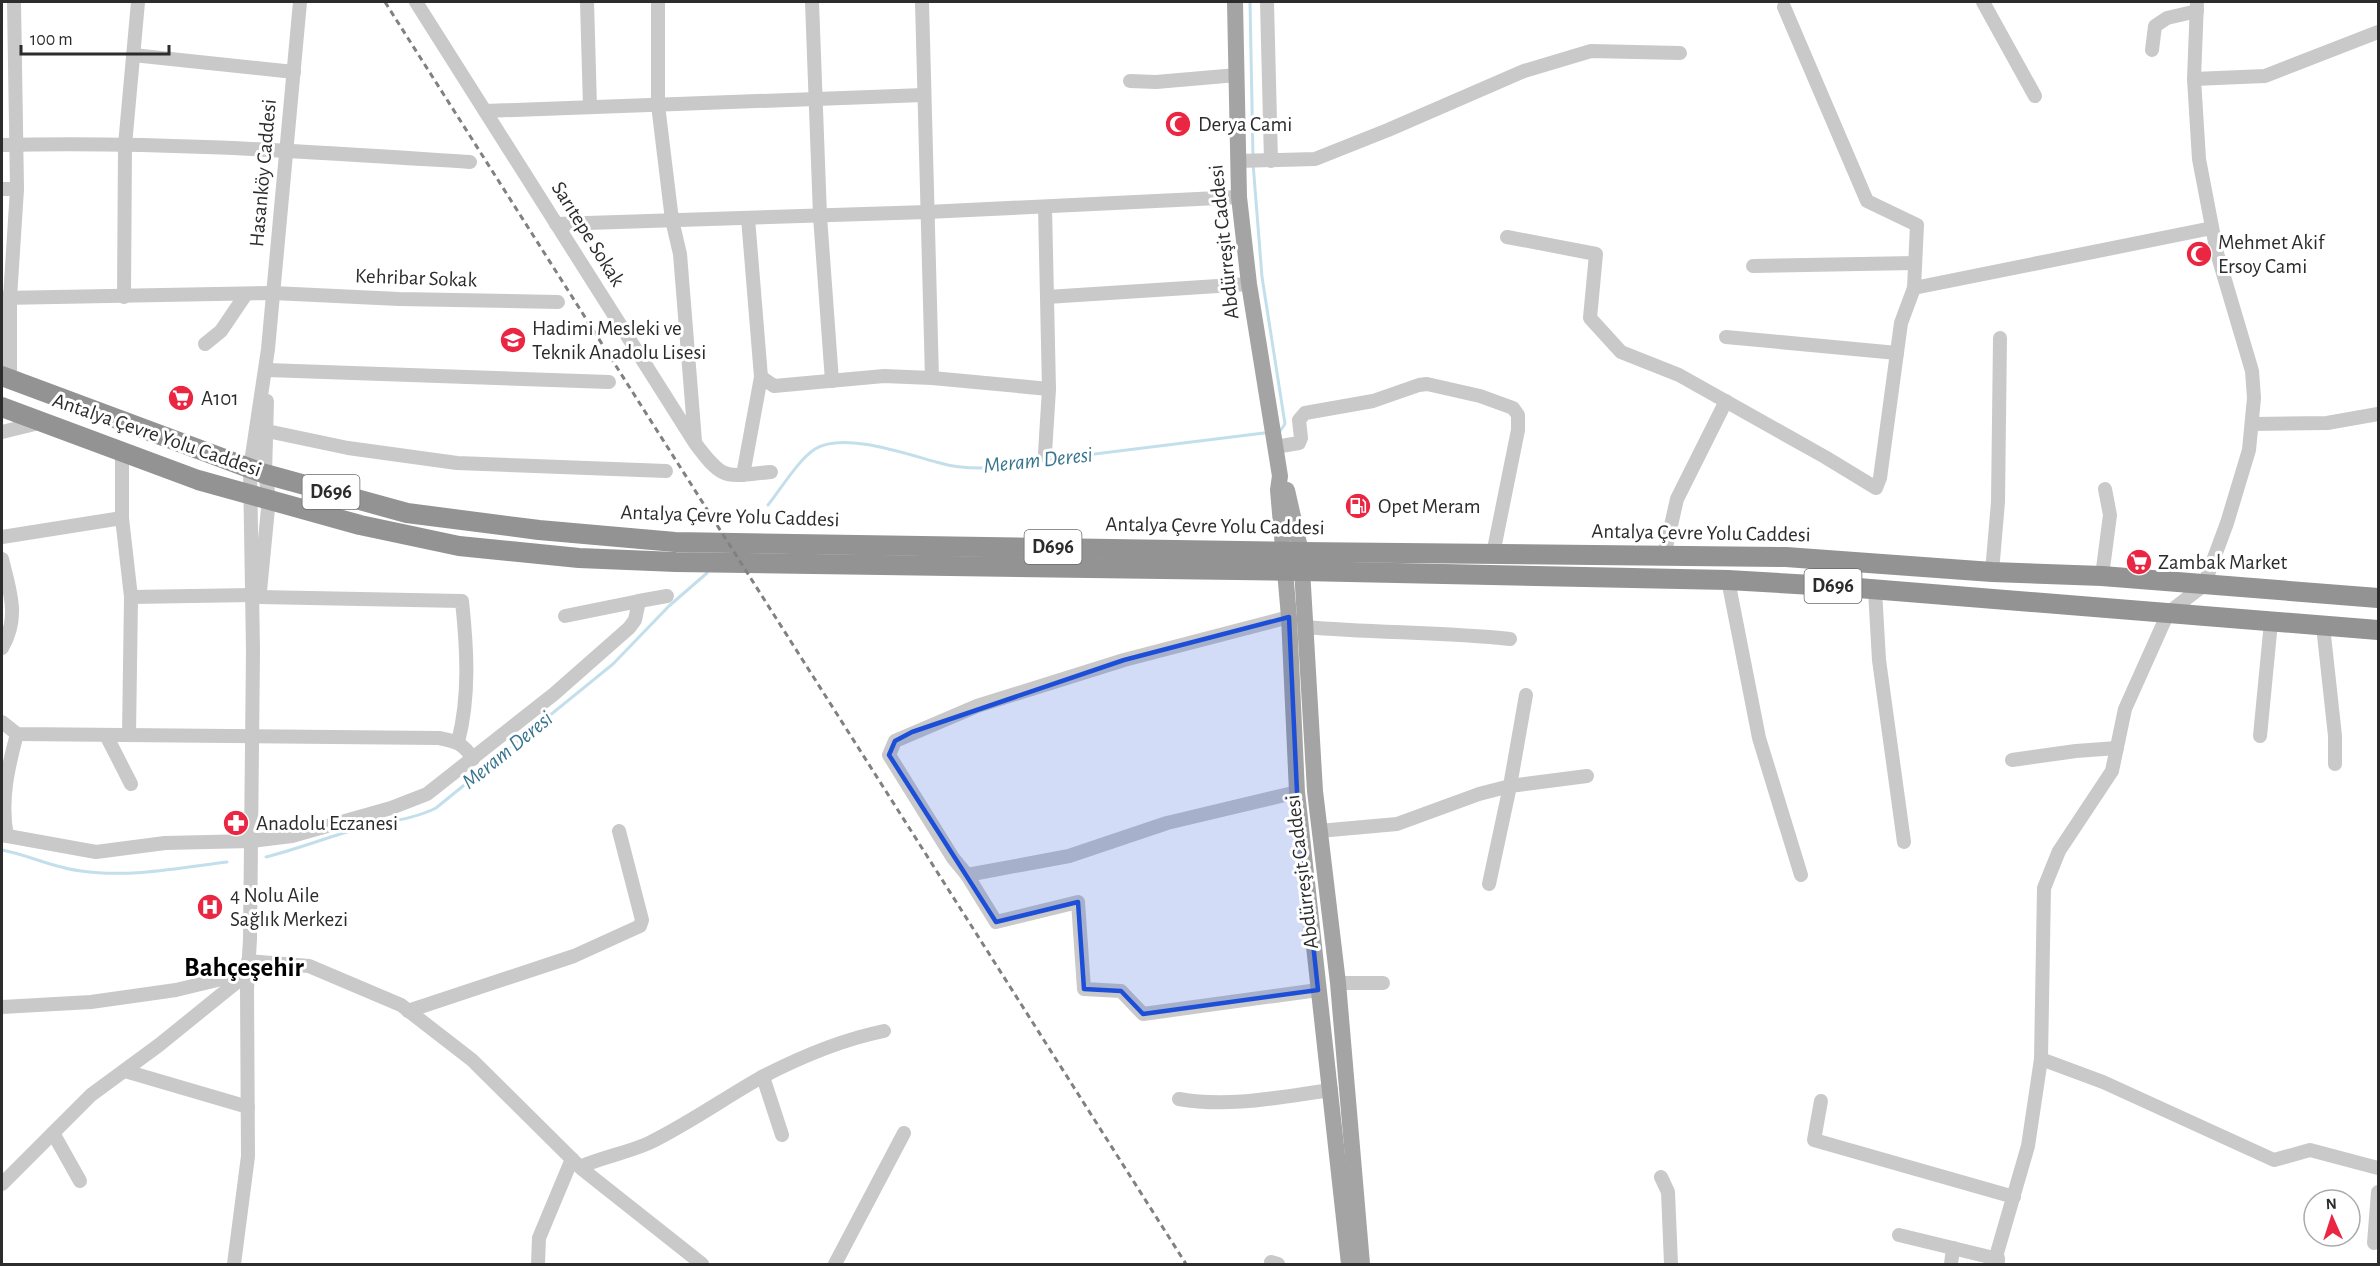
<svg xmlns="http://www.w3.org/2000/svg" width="2380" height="1266" viewBox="0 0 2380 1266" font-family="'Alegreya Sans',sans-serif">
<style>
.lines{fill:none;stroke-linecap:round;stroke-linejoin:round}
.stream{stroke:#c3dfeb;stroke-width:3}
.minor{stroke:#c9c9c9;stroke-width:14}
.major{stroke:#a4a4a4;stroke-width:16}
.highway{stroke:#939393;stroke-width:20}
.rail{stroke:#818181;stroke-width:3;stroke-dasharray:6 4.5;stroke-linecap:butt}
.marked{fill:#1d4ed8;fill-opacity:0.2;stroke:#1d4ed8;stroke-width:4.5;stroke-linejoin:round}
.labels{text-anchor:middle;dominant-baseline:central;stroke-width:6;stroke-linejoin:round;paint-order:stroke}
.shield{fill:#fff;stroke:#6b6b6b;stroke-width:1.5}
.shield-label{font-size:20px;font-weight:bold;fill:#2c2c2c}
.poi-label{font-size:21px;fill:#2c2c2c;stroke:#fff;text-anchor:start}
.street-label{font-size:21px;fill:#2c2c2c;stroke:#fff}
.water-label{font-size:22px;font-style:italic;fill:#38748f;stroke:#fff}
.district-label{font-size:27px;font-weight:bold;fill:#000;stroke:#fff}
</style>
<rect width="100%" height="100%" fill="#fff"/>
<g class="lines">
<g class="stream">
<polyline points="1250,2 1253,157"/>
<polyline points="1253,163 1262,277 1285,424 1280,431"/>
<path d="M768,505C781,489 798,460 815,449C844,431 909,455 940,463C953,467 967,468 981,468L1264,433"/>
<path d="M2,850C29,855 53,868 81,871C129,878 180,868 227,862"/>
<path d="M266,857C298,849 328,837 360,828C386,821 412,820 436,808L613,664L669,606L707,573"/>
</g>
<g class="minor">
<path d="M416,2L695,443C724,482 725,476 771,472"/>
<polyline points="587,2 590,107"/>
<polyline points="658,2 658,105 672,220 680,254 695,441"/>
<polyline points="812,2 820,216 832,381"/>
<polyline points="922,2 932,378"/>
<polyline points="1267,2 1271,161"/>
<polyline points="1983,2 2035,96"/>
<polyline points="1784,7 1867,201 1917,225 1914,288"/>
<polyline points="2152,50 2155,26 2167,18 2197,11"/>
<polyline points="133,55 294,72"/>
<polyline points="2194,79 2265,76 2378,32"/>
<polyline points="1130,81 1156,82 1237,75"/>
<polyline points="485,111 924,95"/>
<path d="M2,145C158,141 314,152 470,162"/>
<polyline points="1238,161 1315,159 1388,130 1524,71 1591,51 1680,53"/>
<polyline points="2,189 17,189"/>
<polyline points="1045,207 1049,389 1045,453"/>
<polyline points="748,218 761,377 774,386 884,376 932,378 1049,389"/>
<polyline points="556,224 927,212 1239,197"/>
<polyline points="1507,237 1596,254 1590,318 1621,352 1679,375 1825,457 1876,488 1880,478 1901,323 1914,288 2212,228"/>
<polyline points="1753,266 1915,263"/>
<polyline points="124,297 125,145 138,2"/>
<polyline points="1047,297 1249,284"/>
<polyline points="2,298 273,293 399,299 558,302"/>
<polyline points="1726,337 1897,353"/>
<polyline points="205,344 221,331 246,294"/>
<polyline points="267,370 609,382"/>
<polyline points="10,379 10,298 17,189 14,2"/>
<polyline points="2253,424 2327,423 2378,414"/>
<polyline points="267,431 348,448 457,463 666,471"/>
<polyline points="2,432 43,422"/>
<polyline points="1275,447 1299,443 1301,438 1299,420 1305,413 1373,401 1419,385 1427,384 1480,396 1513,408 1518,415 1518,430 1493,554"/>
<polyline points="122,451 122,518 131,597 129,735"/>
<polyline points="743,475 761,377"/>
<polyline points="2,537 122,518"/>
<polyline points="1664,556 1677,499 1726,401"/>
<path d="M2,559C10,592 20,617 2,648"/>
<polyline points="1992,572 1998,502 2000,338"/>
<polyline points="2102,576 2110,515 2105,489"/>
<polyline points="1728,580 1759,738 1801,875"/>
<polyline points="1875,590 1879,660 1904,842"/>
<polyline points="260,591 269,498 265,474 267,401"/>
<polyline points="131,597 253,595"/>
<path d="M259,597L462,601C467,648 470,696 458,742"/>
<polyline points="639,601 667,596"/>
<polyline points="1289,617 1124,660 977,706 895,741 889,755 953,858 967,875 1069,856 1167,823 1297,792"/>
<polyline points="2323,626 2335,736 2335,764"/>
<path d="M1306,627C1374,633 1442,632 1510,639"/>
<path d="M2,722L17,734L439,738C456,741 464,744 473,759"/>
<polyline points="106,735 131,784"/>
<polyline points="2260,736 2271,622"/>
<polyline points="2012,760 2076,751 2117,748"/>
<polyline points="1319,831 1397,824 1479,794 1510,786 1526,695"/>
<polyline points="2,835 96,852 165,843 251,841 292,836 391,808 427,794 554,694 629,628 635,620 639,601 565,616"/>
<path d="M7,836C0,802 8,767 17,734"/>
<polyline points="967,875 996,922 1078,902 1084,989 1121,991 1143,1014 1318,990"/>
<polyline points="1489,884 1510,786 1587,776"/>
<polyline points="248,961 309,966 401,1005 472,1060 582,1169 702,1264"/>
<polyline points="1338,983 1383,983"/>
<polyline points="2,1007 91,1002 176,990 242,974"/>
<polyline points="408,1011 574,956 640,926 642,920 619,831"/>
<polyline points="2041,1059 2103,1082 2274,1160 2310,1150 2378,1168"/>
<polyline points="125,1071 248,1107"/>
<polyline points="763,1077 782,1135"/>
<path d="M1179,1099C1229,1108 1280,1097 1331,1090"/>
<polyline points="1821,1101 1814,1140 2014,1197"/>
<polyline points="53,1133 80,1181"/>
<path d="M580,1167C602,1157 627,1153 649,1143C688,1124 723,1099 760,1078C800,1057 840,1040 884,1031"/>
<polyline points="1661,1177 1668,1192 1671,1264"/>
<polyline points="2,1184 91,1095 159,1045 248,973"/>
<polyline points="1899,1235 1998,1259"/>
<polyline points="2374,1243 2378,1192"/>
<polyline points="1271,1262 1278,1264"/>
<polyline points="234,1264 248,1156 247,989 250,939 253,650 250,469 268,349 300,2"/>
<polyline points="538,1264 539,1238 572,1159"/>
<polyline points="835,1264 904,1133"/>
<polyline points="1951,1264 1953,1248"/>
<polyline points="1998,1264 1997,1253 2028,1146 2041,1059 2044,888 2059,851 2112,771 2125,709 2168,613 2204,585 2227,523 2249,450 2254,398 2252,371 2217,253 2199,159 2194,79 2197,2"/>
</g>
<g class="major">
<polyline points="1235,2 1239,197 1249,284 1280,476 1278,490 1289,617 1297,792 1349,1264"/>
<polyline points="1287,490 1301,552 1315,791 1338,983 1362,1264"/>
</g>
<g class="highway">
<polyline points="2,376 265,474 407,513 539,530 675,542 1301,552 1786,557 1992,572 2102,576 2378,598"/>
<polyline points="2,407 198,480 360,525 459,546 579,558 676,562 1302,571 1728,580 1846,587 2378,630"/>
</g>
<polyline class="rail" points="385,2 1186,1264"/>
</g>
<path class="marked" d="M1289,617L1297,792L1318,990L1143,1014L1121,991L1084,989L1078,902L996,922L889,755L895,741L912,732L1124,660Z"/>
<defs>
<g id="mosque-disc" transform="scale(1.35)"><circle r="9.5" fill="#eb2643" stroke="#fff"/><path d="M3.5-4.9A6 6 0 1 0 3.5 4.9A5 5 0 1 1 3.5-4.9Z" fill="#fff"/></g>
<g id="school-disc" transform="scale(1.35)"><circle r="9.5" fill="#eb2643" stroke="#fff"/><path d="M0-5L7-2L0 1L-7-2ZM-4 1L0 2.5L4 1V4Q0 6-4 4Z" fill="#fff"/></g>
<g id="supermarket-disc" transform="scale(1.35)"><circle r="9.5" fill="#eb2643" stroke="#fff"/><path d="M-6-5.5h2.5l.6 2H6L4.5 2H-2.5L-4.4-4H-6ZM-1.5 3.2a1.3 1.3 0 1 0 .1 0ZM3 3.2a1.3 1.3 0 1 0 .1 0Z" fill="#fff"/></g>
<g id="fuel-disc" transform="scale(1.35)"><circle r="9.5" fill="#eb2643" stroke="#fff"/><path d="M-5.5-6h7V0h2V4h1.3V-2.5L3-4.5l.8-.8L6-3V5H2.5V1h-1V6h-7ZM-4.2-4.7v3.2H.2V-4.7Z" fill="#fff"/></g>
<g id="pharmacy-disc" transform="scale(1.35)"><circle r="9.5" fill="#eb2643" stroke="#fff"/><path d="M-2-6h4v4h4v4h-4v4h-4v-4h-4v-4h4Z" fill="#fff"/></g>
<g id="hospital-disc" transform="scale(1.35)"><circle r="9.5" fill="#eb2643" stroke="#fff"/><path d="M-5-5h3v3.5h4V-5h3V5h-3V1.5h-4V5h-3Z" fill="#fff"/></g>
</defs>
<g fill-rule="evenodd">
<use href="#mosque-disc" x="1178" y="124"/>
<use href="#mosque-disc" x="2199" y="254"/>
<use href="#school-disc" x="513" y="340"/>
<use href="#supermarket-disc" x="181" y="398"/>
<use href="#fuel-disc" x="1358" y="506"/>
<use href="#supermarket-disc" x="2139" y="562"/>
<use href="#pharmacy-disc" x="236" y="823"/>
<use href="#hospital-disc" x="210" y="907"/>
</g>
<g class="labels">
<g class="shield">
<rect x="302.5" y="475" width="57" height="34" rx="4.5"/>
<rect x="1024.5" y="530" width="57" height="34" rx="4.5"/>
<rect x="1804.5" y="569" width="57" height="34" rx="4.5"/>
</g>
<g class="shield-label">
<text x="331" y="492">D696</text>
<text x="1053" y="547">D696</text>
<text x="1833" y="586">D696</text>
</g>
<g class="poi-label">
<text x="1198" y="124">Derya Cami</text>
<text x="2218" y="242">Mehmet Akif<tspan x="2218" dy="24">Ersoy Cami</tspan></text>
<text x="532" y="328">Hadimi Mesleki ve<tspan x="532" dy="24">Teknik Anadolu Lisesi</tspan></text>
<text x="201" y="398">A101</text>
<text x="1378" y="506">Opet Meram</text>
<text x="2158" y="562">Zambak Market</text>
<text x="256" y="823">Anadolu Eczanesi</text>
<text x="230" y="895">4 Nolu Aile<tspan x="230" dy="24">Sağlık Merkezi</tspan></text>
</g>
<g class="street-label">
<text transform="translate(263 173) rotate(-85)">Hasanköy Caddesi</text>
<text transform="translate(588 234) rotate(58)">Sarıtepe Sokak</text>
<text transform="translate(1224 242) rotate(-96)">Abdürreşit Caddesi</text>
<text transform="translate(416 278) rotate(2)">Kehribar Sokak</text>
<text transform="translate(157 435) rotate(19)">Antalya Çevre Yolu Caddesi</text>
<text transform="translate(730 516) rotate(2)">Antalya Çevre Yolu Caddesi</text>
<text transform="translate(1215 526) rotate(1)">Antalya Çevre Yolu Caddesi</text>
<text transform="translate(1701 533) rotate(1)">Antalya Çevre Yolu Caddesi</text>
<text transform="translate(1302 872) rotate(-97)">Abdürreşit Caddesi</text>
</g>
<g class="water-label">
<text transform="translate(1038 460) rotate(-6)">Meram Deresi</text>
<text transform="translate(507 750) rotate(-39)">Meram Deresi</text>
</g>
<g class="district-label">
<text x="244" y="967">Bahçeşehir</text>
</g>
</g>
<rect width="2380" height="1266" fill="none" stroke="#2c2c2c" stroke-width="6"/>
<g transform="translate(2332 1218) rotate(357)"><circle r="28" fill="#ffffff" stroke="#ababab" stroke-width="1.5"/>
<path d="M0-4.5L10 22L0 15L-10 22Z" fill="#eb2643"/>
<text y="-9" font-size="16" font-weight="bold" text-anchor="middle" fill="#2c2c2c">N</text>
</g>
<path d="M21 45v9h148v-9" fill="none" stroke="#2c2c2c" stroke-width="3"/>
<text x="30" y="45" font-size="18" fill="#2c2c2c" stroke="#ffffff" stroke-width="4.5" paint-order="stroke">100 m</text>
</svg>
